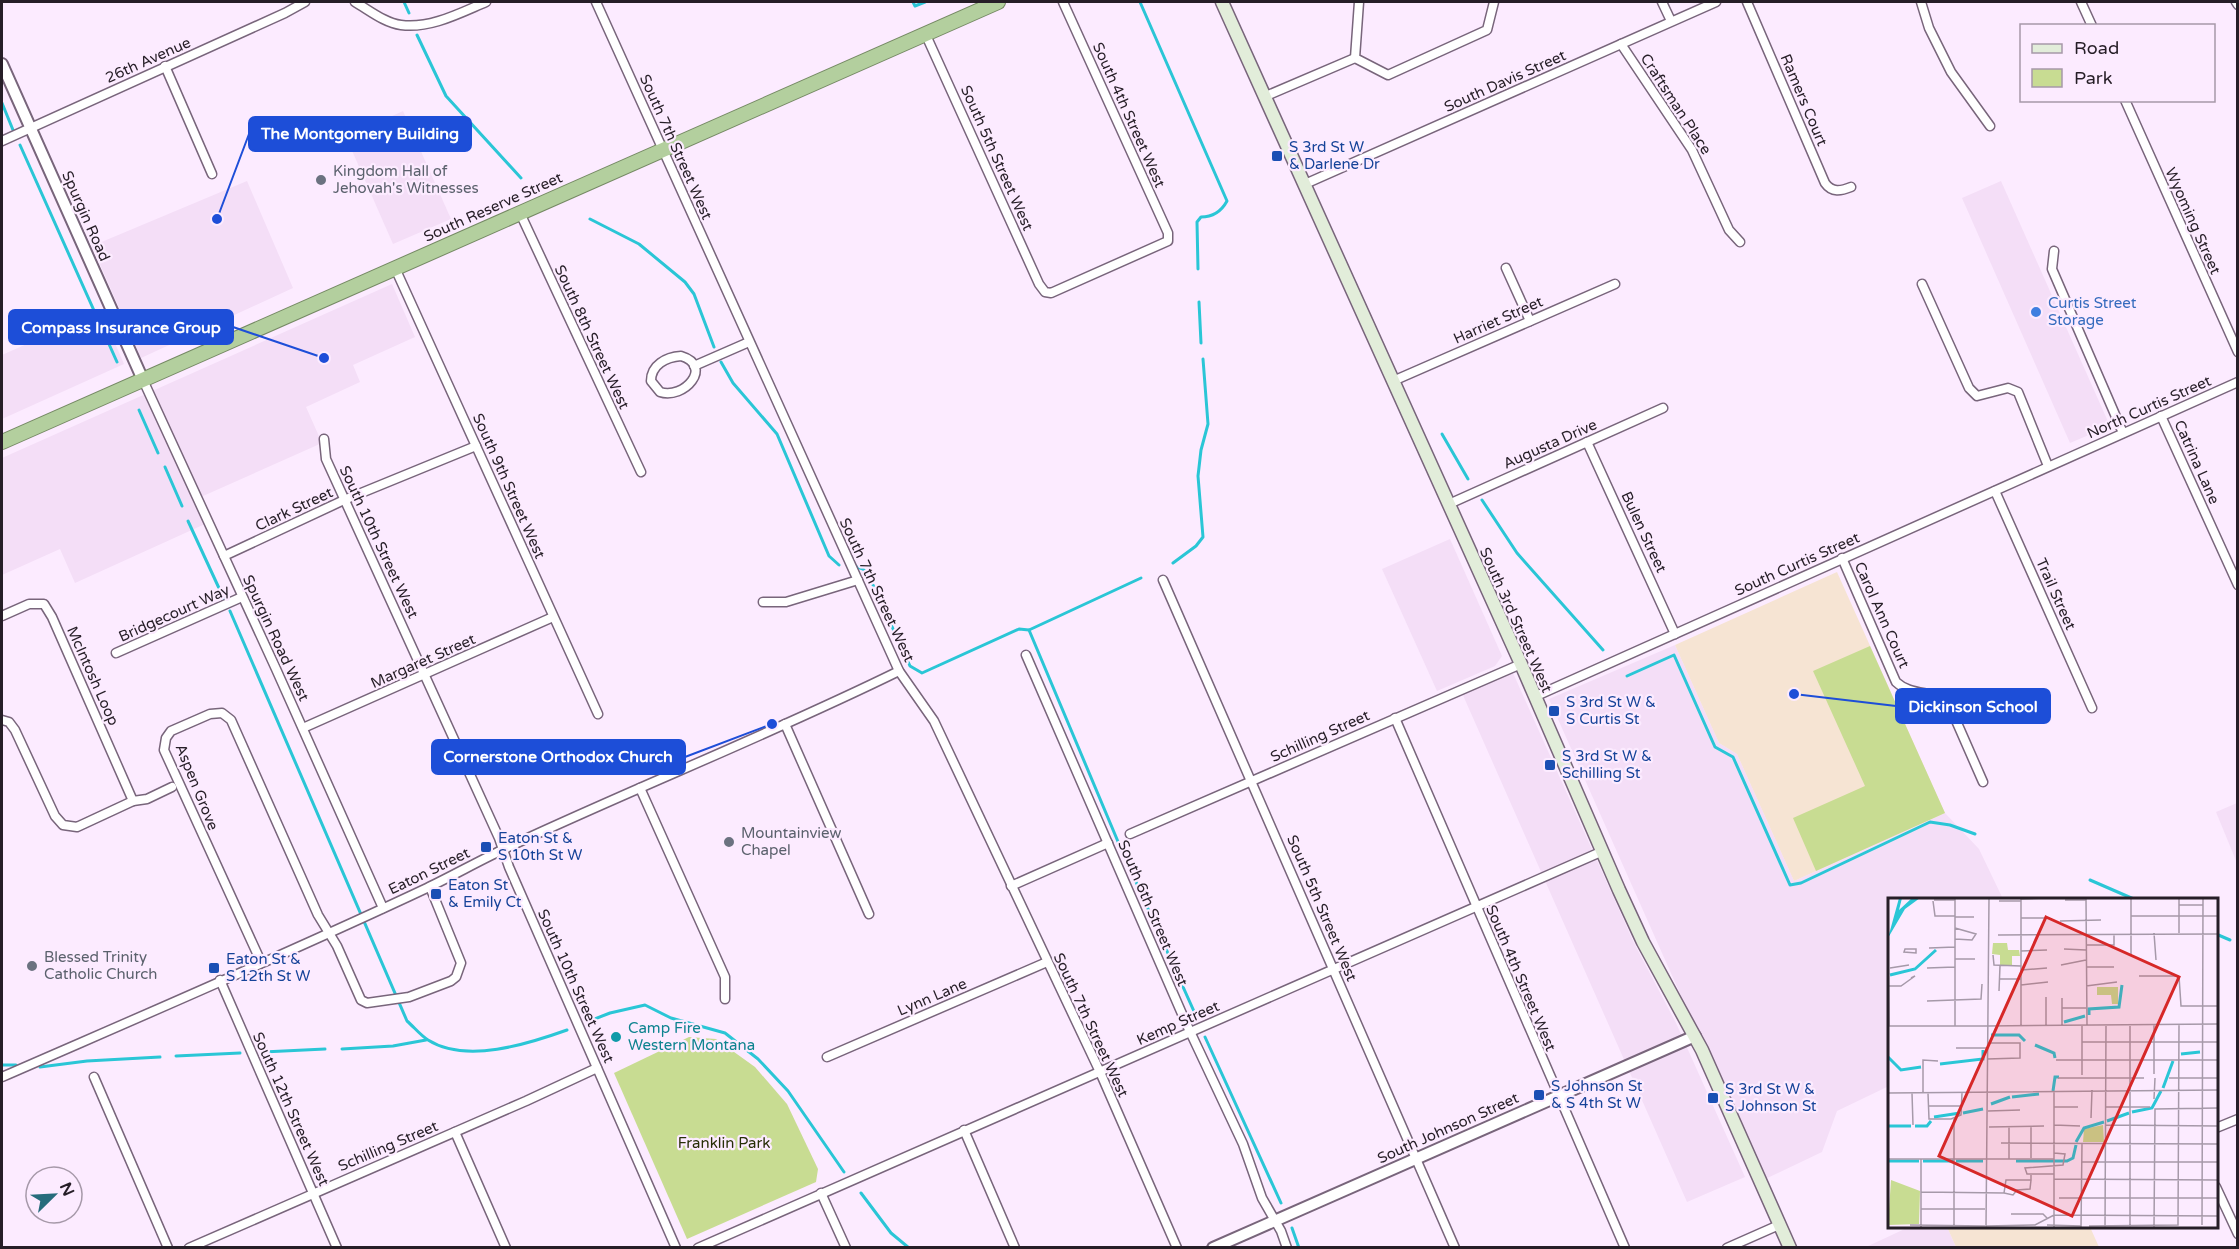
<svg xmlns="http://www.w3.org/2000/svg" width="2239" height="1249" viewBox="0 0 2239 1249" font-family="'Varela Round',sans-serif">
<style>
.built{fill:#f4def7}
.education{fill:#f6e4d3}
.green{fill:#c8dc92}
.lines{fill:none;stroke-linecap:round;stroke-linejoin:round}
.stream{stroke:#2ac6d6;stroke-width:3}
.minor-casing{stroke:#78657b;stroke-width:11}
.tertiary-casing{stroke:#78657b;stroke-width:14}
.secondary-casing{stroke:#78657b;stroke-width:15}
.trunk-casing{stroke:#758964;stroke-width:16}
.minor{stroke:#fff;stroke-width:8}
.tertiary{stroke:#fff;stroke-width:10}
.secondary{stroke:#e2edda;stroke-width:12}
.trunk{stroke:#b3cf9e;stroke-width:14}
.transit-dot{fill:#1a4fb4;stroke:#fcebff;stroke-width:2}
.worship-dot{fill:#6b7280;stroke:#fcebff;stroke-width:2}
.shop-dot{fill:#3f7fe0;stroke:#fcebff;stroke-width:2}
.culture-dot{fill:#0f9aa8;stroke:#fcebff;stroke-width:2}
.labels{text-anchor:middle;dominant-baseline:central;stroke-width:4.5;stroke-linejoin:round;paint-order:stroke}
.street-label{font-size:15px;fill:#261e27;stroke:#fcebff}
.transit-label{font-size:15px;fill:#164399;stroke:#fcebff;text-anchor:start}
.worship-label{font-size:15px;fill:#5b616d;stroke:#fcebff;text-anchor:start}
.shop-label{font-size:15px;fill:#366cbe;stroke:#fcebff;text-anchor:start}
.culture-label{font-size:15px;fill:#0d838f;stroke:#fcebff;text-anchor:start}
.park-label{font-size:15px;fill:#272f07;stroke:#fcebff}
.inset-river{fill:none;stroke:#2ac6d6;stroke-width:3}
.inset-road{fill:none;stroke:#a699a9;stroke-width:1.5}
.view{fill:#d62828;fill-opacity:0.15;stroke:#d62828;stroke-width:3}
.inset-edge{fill:none;stroke:#261e27;stroke-width:3}
.leader{fill:none;stroke:#1d4ed8;stroke-width:2}
.callout-dot{fill:#1d4ed8;stroke:#fcebff;stroke-width:2}
.callout{fill:#1d4ed8;stroke:#1d4ed8;stroke-width:2}
.callout-label{font-size:16px;text-anchor:middle;font-weight:bold;fill:#fff}
</style>
<rect width="100%" height="100%" fill="#fcebff"/>
<g class="built">
<polygon points="403,111 451,219 393,244 346,137"/>
<polygon points="247,181 293,288 141,358 92,246"/>
<polygon points="2001,181 2110,426 2070,443 1962,198"/>
<polygon points="392,284 415,337 353,365 360,382 306,407 322,443 194,500 205,524 75,583 60,549 2,575 2,458"/>
<polygon points="101,311 124,364 2,419 2,355"/>
<polygon points="1450,539 1502,656 1495,666 1437,691 1382,569"/>
<polygon points="1675,645 1719,743 1737,754 1794,881 1945,813 1979,849 2003,899 1890,900 1889,1086 1837,1111 1822,1152 1763,1180 1549,699"/>
<polygon points="1513,673 1634,943 1676,1023 1745,1177 1687,1202 1462,693"/>
<polygon points="2237,803 2237,863 2216,812"/>
<polygon points="1909,1227 1947,1227 1956,1247 1866,1247"/>
</g>
<g class="education">
<polygon points="1837,572 1945,813 1794,881 1737,754 1719,743 1675,645"/>
<polygon points="1947,1227 2090,1227 2099,1247 1956,1247"/>
</g>
<g class="green">
<polygon points="1870,646 1945,813 1816,871 1793,818 1865,786 1813,671"/>
<polygon points="689,1037 716,1039 755,1067 787,1104 818,1169 816,1182 687,1239 614,1073"/>
</g>
<g class="lines">
<g class="stream">
<polyline points="404,2 409,13"/>
<polyline points="913,2 915,6 925,2"/>
<path d="M1140,2L1227,201C1221,212 1213,217 1201,217L1197,222L1198,269"/>
<polyline points="417,35 446,96 521,178"/>
<polyline points="2,103 13,130"/>
<polyline points="20,145 117,362"/>
<polyline points="590,219 639,244 685,282 694,294 714,347"/>
<polyline points="1199,302 1201,343"/>
<polyline points="721,362 733,383 777,434 829,556 839,565"/>
<polyline points="139,410 158,453"/>
<polyline points="1442,434 1468,479"/>
<polyline points="165,467 182,506"/>
<polyline points="1482,500 1517,553 1603,650"/>
<polyline points="188,521 224,599"/>
<polyline points="1173,563 1196,546 1203,537 1198,476 1201,450 1208,424 1203,359"/>
<polyline points="857,567 863,569 868,574 910,666 922,673 1019,629 1029,630 1119,844 1197,1018"/>
<path d="M230,611L407,1021C414,1027 420,1035 428,1040C466,1064 528,1044 567,1030"/>
<polyline points="1029,630 1141,578"/>
<polyline points="1627,676 1674,655 1715,747 1733,757 1790,885 1801,883 1930,822 1950,825 1975,834"/>
<polyline points="2090,880 2136,900"/>
<polyline points="2216,934 2230,940"/>
<polyline points="592,1020 610,1013 645,1005 671,1018 725,1033 758,1059 788,1091 844,1172"/>
<polyline points="1205,1037 1281,1203"/>
<polyline points="342,1049 393,1046 426,1040"/>
<polyline points="263,1052 325,1049"/>
<polyline points="176,1056 240,1053"/>
<polyline points="2,1065 16,1065"/>
<polyline points="40,1067 87,1061 160,1057"/>
<polyline points="861,1193 891,1233 909,1248"/>
<polyline points="1292,1228 1299,1248"/>
</g>
<g class="minor-casing">
<g id="minor">
<path d="M355,2C369,10 385,23 401,25C430,29 460,13 486,2"/>
<polyline points="596,2 899,671 934,721 1100,1072 1177,1248"/>
<polyline points="1359,2 1355,58 1388,75 1487,30 1494,2"/>
<polyline points="1662,2 1671,21"/>
<path d="M1747,2L1825,183C1832,193 1841,191 1851,187"/>
<polyline points="1921,2 1929,28 1951,72 1990,126"/>
<polyline points="2081,2 2092,26"/>
<polyline points="2236,2 2238,5"/>
<polyline points="925,33 1039,284 1045,292 1051,293 1168,241 1168,233 1063,2"/>
<polyline points="1621,44 1692,150 1729,230 1740,242"/>
<polyline points="165,66 212,174"/>
<polyline points="1266,96 1355,58"/>
<polyline points="2125,100 2238,352"/>
<polyline points="2,141 285,13 305,2"/>
<polyline points="1305,184 1716,2"/>
<polyline points="520,213 641,472"/>
<polyline points="2054,251 2052,269 2123,433"/>
<polyline points="395,268 598,714"/>
<polyline points="1506,268 1530,321"/>
<polyline points="1922,284 1969,388 1977,396 2008,388 2018,392 2048,466"/>
<path d="M681,356C714,366 684,400 660,392L651,381C651,365 666,357 681,356Z"/>
<polyline points="694,366 749,342"/>
<polyline points="143,380 276,669 383,908"/>
<polyline points="1393,381 1615,284"/>
<polyline points="2161,416 2238,585"/>
<polyline points="324,439 326,459 499,838 509,867 676,1248"/>
<polyline points="1587,442 1675,634"/>
<polyline points="1995,491 2092,708"/>
<polyline points="1449,504 1663,408"/>
<polyline points="224,556 344,500 476,446"/>
<path d="M1842,558L1896,682C1910,695 1930,691 1947,700L1983,782"/>
<polyline points="1163,580 1455,1248"/>
<polyline points="763,602 786,602 858,580"/>
<polyline points="2,616 29,604 44,604 52,617 133,801 147,799 172,787"/>
<polyline points="116,653 242,597"/>
<polyline points="1026,655 1186,1023 1243,1144 1262,1198 1281,1231 1287,1248"/>
<polyline points="1534,697 2238,382"/>
<polyline points="1395,718 1625,1248"/>
<polyline points="2,720 9,722 15,730 55,816 63,825 77,827 133,801"/>
<polyline points="785,724 869,914"/>
<polyline points="303,728 553,617"/>
<polyline points="640,788 725,977 725,999"/>
<polyline points="1130,834 1521,664"/>
<polyline points="1011,886 1108,843"/>
<polyline points="261,962 164,750 166,738 171,731 210,714 222,713 231,720 318,915 337,946 361,1000 367,1003 409,997 451,981 456,977 461,963 430,887"/>
<polyline points="220,980 337,1248"/>
<polyline points="827,1057 1047,962"/>
<path d="M2,1077C144,1015 287,954 427,888C452,876 477,862 502,850C634,788 769,735 899,671"/>
<polyline points="94,1077 168,1248"/>
<polyline points="2216,1128 2238,1119"/>
<polyline points="964,1130 1015,1248"/>
<polyline points="455,1132 506,1248"/>
<polyline points="2216,1187 2238,1234"/>
<polyline points="821,1193 846,1248"/>
<polyline points="189,1248 526,1101 597,1068"/>
<polyline points="698,1248 1603,851"/>
<polyline points="1727,1248 1779,1225"/>
</g>
</g>
<g class="tertiary-casing">
<g id="tertiary">
<polyline points="2,64 143,380"/>
<polyline points="1213,1248 1695,1036"/>
</g>
</g>
<g class="secondary-casing">
<polyline id="secondary" points="1222,2 1521,664 1619,890 1643,942 1702,1050 1790,1248"/>
</g>
<g class="trunk-casing">
<polyline id="trunk" points="2,442 998,2"/>
</g>
<use href="#minor" class="minor"/>
<use href="#tertiary" class="tertiary"/>
<use href="#secondary" class="secondary"/>
<use href="#trunk" class="trunk"/>
</g>
<g class="transit-dot">
<rect x="1271" y="150" width="12" height="12" rx="3"/>
<rect x="1548" y="705" width="12" height="12" rx="3"/>
<rect x="1544" y="759" width="12" height="12" rx="3"/>
<rect x="480" y="841" width="12" height="12" rx="3"/>
<rect x="430" y="888" width="12" height="12" rx="3"/>
<rect x="208" y="962" width="12" height="12" rx="3"/>
<rect x="1533" y="1089" width="12" height="12" rx="3"/>
<rect x="1707" y="1092" width="12" height="12" rx="3"/>
</g>
<g class="worship-dot">
<circle cx="321" cy="180" r="6"/>
<circle cx="729" cy="842" r="6"/>
<circle cx="32" cy="966" r="6"/>
</g>
<circle class="shop-dot" cx="2036" cy="312" r="6"/>
<circle class="culture-dot" cx="616" cy="1037" r="6"/>
<g class="labels">
<g class="street-label">
<text transform="translate(148 60) rotate(-24)">26th Avenue</text>
<text transform="translate(1505 81) rotate(-24)">South Davis Street</text>
<text transform="translate(1804 100) rotate(67)">Ramers Court</text>
<text transform="translate(1676 104) rotate(57)">Craftsman Place</text>
<text transform="translate(1129 115) rotate(66)">South 4th Street West</text>
<text transform="translate(676 147) rotate(66)">South 7th Street West</text>
<text transform="translate(997 158) rotate(66)">South 5th Street West</text>
<text transform="translate(493 207) rotate(-24)">South Reserve Street</text>
<text transform="translate(86 216) rotate(66)">Spurgin Road</text>
<text transform="translate(2193 221) rotate(66)">Wyoming Street</text>
<text transform="translate(1498 320) rotate(-24)">Harriet Street</text>
<text transform="translate(592 337) rotate(65)">South 8th Street West</text>
<text transform="translate(2149 407) rotate(-24)">North Curtis Street</text>
<text transform="translate(1550 444) rotate(-24)">Augusta Drive</text>
<text transform="translate(2197 462) rotate(66)">Catrina Lane</text>
<text transform="translate(509 486) rotate(66)">South 9th Street West</text>
<text transform="translate(294 509) rotate(-25)">Clark Street</text>
<text transform="translate(1644 532) rotate(65)">Bulen Street</text>
<text transform="translate(379 542) rotate(65)">South 10th Street West</text>
<text transform="translate(1797 564) rotate(-24)">South Curtis Street</text>
<text transform="translate(877 590) rotate(65)">South 7th Street West</text>
<text transform="translate(2056 594) rotate(66)">Trail Street</text>
<text transform="translate(174 613) rotate(-24)">Bridgecourt Way</text>
<text transform="translate(1882 615) rotate(66)">Carol Ann Court</text>
<text transform="translate(1516 620) rotate(66)">South 3rd Street West</text>
<text transform="translate(276 638) rotate(65)">Spurgin Road West</text>
<text transform="translate(423 661) rotate(-24)">Margaret Street</text>
<text transform="translate(93 676) rotate(66)">McIntosh Loop</text>
<text transform="translate(1320 736) rotate(-24)">Schilling Street</text>
<text transform="translate(197 787) rotate(68)">Aspen Grove</text>
<text transform="translate(429 871) rotate(-26)">Eaton Street</text>
<text transform="translate(1322 908) rotate(67)">South 5th Street West</text>
<text transform="translate(1153 913) rotate(67)">South 6th Street West</text>
<text transform="translate(1521 978) rotate(67)">South 4th Street West</text>
<text transform="translate(576 986) rotate(66)">South 10th Street West</text>
<text transform="translate(932 997) rotate(-23)">Lynn Lane</text>
<text transform="translate(1178 1023) rotate(-24)">Kemp Street</text>
<text transform="translate(1091 1025) rotate(65)">South 7th Street West</text>
<text transform="translate(291 1109) rotate(66)">South 12th Street West</text>
<text transform="translate(1448 1128) rotate(-24)">South Johnson Street</text>
<text transform="translate(388 1146) rotate(-23)">Schilling Street</text>
</g>
<g class="transit-label">
<text x="1289" y="147">S 3rd St W<tspan x="1289" dy="17">&amp; Darlene Dr</tspan></text>
<text x="1566" y="702">S 3rd St W &amp;<tspan x="1566" dy="17">S Curtis St</tspan></text>
<text x="1562" y="756">S 3rd St W &amp;<tspan x="1562" dy="17">Schilling St</tspan></text>
<text x="498" y="838">Eaton St &amp;<tspan x="498" dy="17">S 10th St W</tspan></text>
<text x="448" y="885">Eaton St<tspan x="448" dy="17">&amp; Emily Ct</tspan></text>
<text x="226" y="959">Eaton St &amp;<tspan x="226" dy="17">S 12th St W</tspan></text>
<text x="1551" y="1086">S Johnson St<tspan x="1551" dy="17">&amp; S 4th St W</tspan></text>
<text x="1725" y="1089">S 3rd St W &amp;<tspan x="1725" dy="17">S Johnson St</tspan></text>
</g>
<g class="worship-label">
<text x="333" y="171">Kingdom Hall of<tspan x="333" dy="17">Jehovah's Witnesses</tspan></text>
<text x="741" y="833">Mountainview<tspan x="741" dy="17">Chapel</tspan></text>
<text x="44" y="957">Blessed Trinity<tspan x="44" dy="17">Catholic Church</tspan></text>
</g>
<g class="shop-label">
<text x="2048" y="303">Curtis Street<tspan x="2048" dy="17">Storage</tspan></text>
</g>
<g class="culture-label">
<text x="628" y="1028">Camp Fire<tspan x="628" dy="17">Western Montana</tspan></text>
</g>
<g class="park-label">
<text x="724" y="1143">Franklin Park</text>
</g>
</g>
<g transform="translate(1888 898)">
<rect width="330" height="330" fill="#fcebff"/>
<path d="M105,45H119L120,52H131L132,58H124V67H112V57L104,56ZM209,89H230V106H224L223,97H209ZM215,227L216,244H195L196,231ZM3,282L32,293L31,326L0,327Z" fill="#c8dc92"/>
<path d="M11,0H14L11,12L24,0H32L17,11L0,40Z" fill="#2ac6d6"/>
<path class="inset-river" d="M2,77L27,71L48,52M201,117V111L231,109L234,87M176,124L197,118M103,137H131L137,143M147,147L166,155L167,160M293,156L312,154M0,159L13,172L33,169M52,166L95,161V152M275,190L285,163M165,193L167,179H171M124,199L151,196M103,206L122,199M244,214L264,210L273,193M75,215L95,211M46,219L72,215M219,223L241,215M0,228H23M27,228H39L43,223M188,244L196,230L216,224M0,263H31M35,263H66M68,263H95M128,263H179L185,260L188,247"/>
<path class="inset-road" d="M67,0V128M198,0L199,127M291,0V35M133,1L158,0M46,2H67M177,2H198M45,3L47,18H67M111,3H133M291,7H315M243,18H330M67,19H86M133,20H158M172,23L213,22M266,35L268,62M110,37L330,36M67,41L84,42L88,36L67,30M0,45L1,128M198,47H226V36M41,50L67,49M17,51H28V55L16,54ZM176,51L198,52M133,53L159,52M105,57L106,67L133,68M243,57V0M67,61H87M173,67L198,62M198,69H226M2,70L21,67M39,70L67,69M133,72L159,70M251,78H291M291,78L293,108H330M111,81H133M133,87L160,84M1,88H13L27,78L23,80M198,88L229,84M111,93L112,68M174,100V128M39,103L93,101L94,86M174,110H198M133,127V0M0,128H99M99,128L330,126M158,128V99M194,144H330M68,150H99M99,161L132,160V145H101M168,162H330M266,176V127M194,177V128M170,180H256M281,180H330M166,194V330M0,195L330,192M24,195L25,227M35,195V162L50,163M40,195L41,221H63L73,217L74,195M266,201L267,180M40,208H74M166,209H190M218,209H262M100,213L132,212M203,220L204,192M66,221V327M166,227L192,228M218,227L330,228M101,229L156,228M113,245L330,246M166,255L177,256L175,267L137,270L139,276H166M143,260V229M0,261H166M121,261V229M194,264H330M166,281L330,282M33,294L116,295L118,282H143V277M116,295L125,297L129,292L142,291L143,282M171,300H330M33,311H97M123,316H155L159,320M22,327L97,328M159,327L193,328M314,327L315,0M98,328L147,327L166,317L330,318M201,328L290,327L291,127M33,330V261M98,330L101,0M193,330L194,245M217,330L218,128M242,330V128M266,330L267,211L330,210"/>
<path class="view" d="M158,19L291,79L184,318L51,258Z"/>
<rect width="330" height="330" class="inset-edge"/>
</g>
<path class="leader" d="M217 219L249 134M324 358L233 327M1794 694L1896 706M772 724L685 757"/>
<g class="callout-dot">
<circle cx="217" cy="219" r="6"/>
<circle cx="324" cy="358" r="6"/>
<circle cx="1794" cy="694" r="6"/>
<circle cx="772" cy="724" r="6"/>
</g>
<g class="callout">
<rect x="249" y="117" width="222" height="34" rx="6"/>
<rect x="9" y="310" width="224" height="34" rx="6"/>
<rect x="1896" y="689" width="154" height="34" rx="6"/>
<rect x="432" y="740" width="253" height="34" rx="6"/>
</g>
<g class="callout-label">
<text x="360" y="139">The Montgomery Building</text>
<text x="121" y="333">Compass Insurance Group</text>
<text x="1973" y="712">Dickinson School</text>
<text x="558" y="762">Cornerstone Orthodox Church</text>
</g>
<rect width="2239" height="1249" fill="none" stroke="#261e27" stroke-width="6"/>
<rect x="2020" y="24" width="195" height="78" fill="#fcebff" stroke="#a699a9" stroke-width="1.5"/>
<rect x="2032" y="44" width="30" height="9" fill="#e2edda" stroke="#a699a9" stroke-width="1.5"/>
<text x="2074" y="54" font-size="18" fill="#261e27">Road</text>
<rect x="2032" y="69" width="30" height="18" fill="#c8dc92" stroke="#a699a9" stroke-width="1.5"/>
<text x="2074" y="84" font-size="18" fill="#261e27">Park</text>
<g transform="translate(54 1195) rotate(66)"><circle r="28" fill="#fcebff" stroke="#a699a9" stroke-width="1.5"/>
<path d="M0-4.5L10 22L0 15L-10 22Z" fill="#276c7c"/>
<text y="-9" font-size="16" font-weight="bold" text-anchor="middle" fill="#261e27">N</text>
</g>
</svg>
